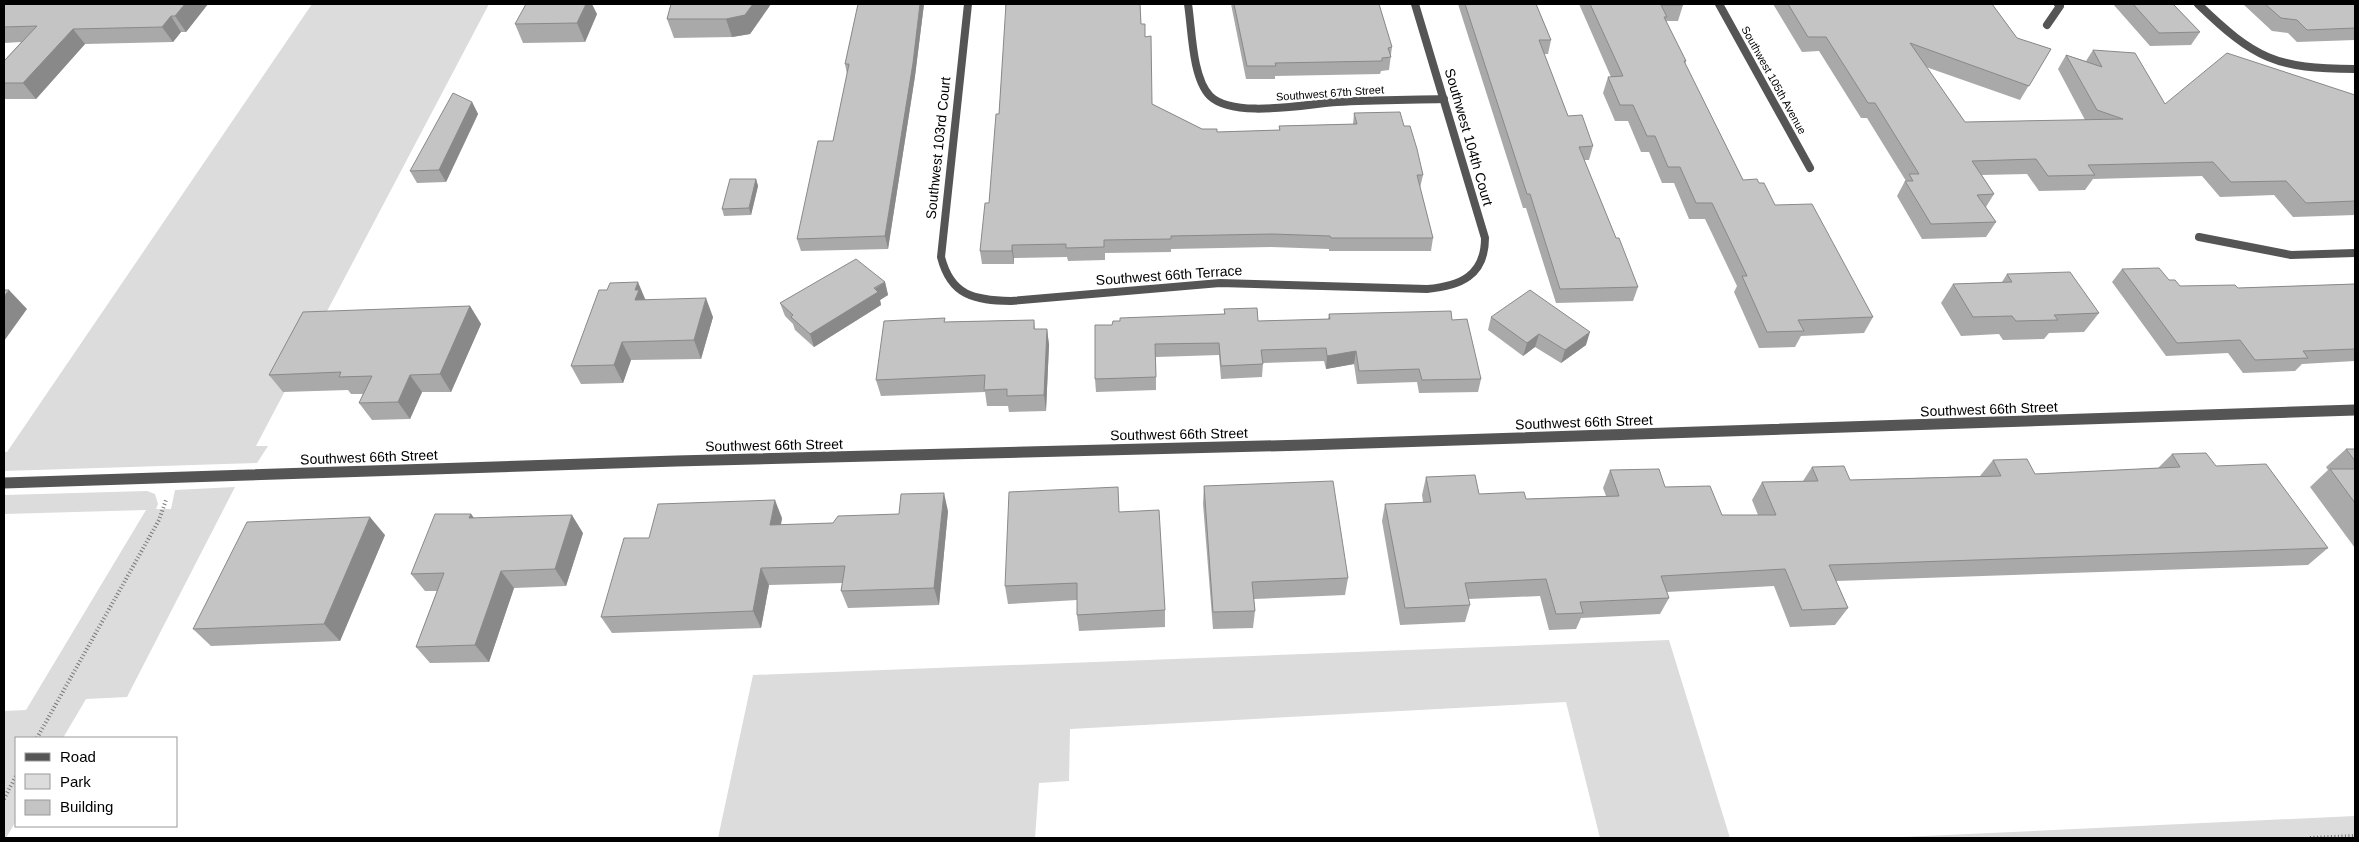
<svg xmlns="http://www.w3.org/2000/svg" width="2359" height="842" viewBox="0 0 2359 842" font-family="Helvetica,sans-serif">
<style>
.green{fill:#dcdcdc}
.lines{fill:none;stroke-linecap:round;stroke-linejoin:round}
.path{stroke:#777;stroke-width:4;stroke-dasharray:1 2.5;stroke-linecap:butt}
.street-far1{stroke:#555;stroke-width:8}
.street{stroke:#555;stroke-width:11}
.wall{fill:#a9a9a9}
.shaded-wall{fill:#898989}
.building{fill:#c4c4c4;stroke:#898989}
.labels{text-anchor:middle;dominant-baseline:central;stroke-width:4.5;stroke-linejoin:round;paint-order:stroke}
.far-street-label{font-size:11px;fill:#000;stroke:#fff}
.street-label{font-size:14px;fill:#000;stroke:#fff}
</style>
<rect width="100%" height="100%" fill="#fff"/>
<g class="green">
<polygon points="312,4 489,4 256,446 268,446 257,463 4,471 4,452 7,452"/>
<polygon points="235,487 127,697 86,699 63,738 16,738 16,821 6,838 4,838 4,711 26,710 146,510 4,514 4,495 147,491 155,494 158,504 156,509 171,509 175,490"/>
<polygon points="1669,640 1730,838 1600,838 1566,702 1070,729 1069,781 1039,783 1035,838 718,838 753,675"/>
<polygon points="2355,816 2355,838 1881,838"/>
</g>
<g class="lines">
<g class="path">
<polyline points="37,738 159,520 166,500"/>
<polyline points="4,799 16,776"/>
<polyline points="2310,838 2355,836"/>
</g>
<g class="street-far1">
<path d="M968,4L941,257C951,296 974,300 1011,301L1220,283L1427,289C1460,286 1485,276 1485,238L1415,4"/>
<path d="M1188,4C1192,29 1192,78 1210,96C1234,119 1305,104 1337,102C1372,100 1408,100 1444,99"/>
<polyline points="1719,4 1810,168"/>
<path d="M2198,4C2255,59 2276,69 2355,69"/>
<polyline points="2047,25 2060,6 2058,4"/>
<polyline points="2199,237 2291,255 2355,253"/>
</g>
<polyline class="street" points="4,483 676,461 1305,445 2355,410"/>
</g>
<g class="wall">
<polygon points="4,4 208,4 186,32 181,32 173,42 85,44 36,99 4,99 4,61 21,42 4,43"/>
<polygon points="671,4 771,4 750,34 732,37 674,38 667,19"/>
<polygon points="858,4 924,4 915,76 888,249 801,251 797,239 833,141 847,74 845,64"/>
<polygon points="1005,4 1140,4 1141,24 1145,37 1152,104 1202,129 1217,132 1279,130 1279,126 1353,124 1354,113 1404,126 1423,175 1420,188 1433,238 1431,251 1329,251 1329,249 1271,247 1171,249 1171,252 1105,253 1105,260 1068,261 1067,257 1014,258 1014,264 982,264 980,251 989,203 999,114 1006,11"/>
<polygon points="1231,4 1379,4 1392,47 1389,70 1381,71 1380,74 1275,76 1275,79 1246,79"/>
<polygon points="1458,4 1536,4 1551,40 1548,54 1544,54 1568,116 1593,146 1589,160 1584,160 1616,238 1638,287 1633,301 1556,303 1526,208 1523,208"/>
<polygon points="1579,4 1683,4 1683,5 1678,21 1666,21 1686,61 1685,64 1743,180 1759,183 1775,205 1873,317 1864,333 1801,336 1795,347 1759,348 1734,292 1737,286 1705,219 1689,219 1674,183 1662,183 1649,152 1641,152 1628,121 1615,121 1603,93 1608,77 1611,77"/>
<polygon points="1773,4 1992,4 2017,38 2051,49 2020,100 1926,67 1965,122 2085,120 2058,69 2066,55 2086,61 2093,50 2165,104 2354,95 2355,94 2355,215 2293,217 2274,195 2220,197 2202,176 2093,179 2085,190 2039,191 2027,174 1982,175 1994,194 1986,207 1996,222 1986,237 1922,239 1897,196 1905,181 1906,181 1867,118 1861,118 1819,51 1802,52"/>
<polygon points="2113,4 2173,4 2200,32 2191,45 2150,46"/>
<polygon points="2243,4 2355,4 2355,40 2297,42 2288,33 2272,31"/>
<polygon points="597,14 585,42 523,43 515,24"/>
<polygon points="472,102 478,114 446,182 417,183 410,171"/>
<polygon points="756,179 758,186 751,215 724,216 722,209"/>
<polygon points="2122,269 2169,280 2180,286 2238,288 2355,284 2355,361 2302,364 2295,371 2243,373 2228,353 2166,356 2112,282"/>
<polygon points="2007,274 2099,313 2084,332 2049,333 2044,339 2003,340 1999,334 1961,336 1941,303 1953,284 2002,282"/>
<polygon points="885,282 888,295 880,300 881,305 814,347 795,330 793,324 785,316 780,303"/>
<polygon points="607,290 713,317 701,359 631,360 623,383 581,384 571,366"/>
<polygon points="470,306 481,324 451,392 422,392 410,419 372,420 359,403 363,394 351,394 348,390 283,392 269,375"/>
<polygon points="1224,309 1258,321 1328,319 1329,314 1452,320 1481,379 1478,392 1419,393 1417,382 1357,384 1354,364 1326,369 1324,361 1263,363 1262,377 1221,379 1219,355 1156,357 1156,390 1096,392 1095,379 1112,325 1120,321 1224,314"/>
<polygon points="1491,317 1586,345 1561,363 1535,347 1523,356 1488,330"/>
<polygon points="1034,320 1035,329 1047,329 1049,345 1046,411 1009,412 1008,406 987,406 985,392 881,396 876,380 946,322"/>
<polygon points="2346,449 2355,449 2355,548 2310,487 2328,470 2326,467"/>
<polygon points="2172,454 2216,466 2328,548 2308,565 1836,581 1848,608 1835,625 1790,627 1774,586 1667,592 1669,598 1660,614 1581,618 1576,629 1549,630 1540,596 1468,599 1470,605 1465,622 1400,625 1382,521 1385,504 1423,502 1422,495 1426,477 1479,494 1526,499 1606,496 1603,488 1610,470 1665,487 1722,515 1758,515 1752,500 1762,482 1803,481 1812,467 1850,480 1980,476 1993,460 2035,474 2158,468"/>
<polygon points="1204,486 1348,578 1345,595 1254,599 1255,611 1253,628 1213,629 1203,504"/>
<polygon points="948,511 939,605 848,608 841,591 843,583 769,585 761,628 612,633 601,617 649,538 782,518 781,525 833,523 899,514"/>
<polygon points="1119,512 1165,610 1165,627 1079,631 1077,615 1077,600 1008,604 1005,586"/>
<polygon points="471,514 474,518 583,533 566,586 514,588 489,662 430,663 416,647 437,591 425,591 411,574"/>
<polygon points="385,535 340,641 211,646 193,629"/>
</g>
<g class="shaded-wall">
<polygon points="185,4 208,4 186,32 175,16"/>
<polygon points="586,4 592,4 597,14 585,42 577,23"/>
<polygon points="753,4 771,4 750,34 732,37 726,19"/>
<polygon points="920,4 924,4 915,76 888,249 885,236"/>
<polygon points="171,16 181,32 173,42 162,27"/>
<polygon points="73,29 85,44 36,99 23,83"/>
<polygon points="472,102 478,114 446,182 439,170"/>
<polygon points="756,179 758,186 751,215 749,208"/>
<polygon points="1012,245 1014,258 1014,264 1012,251"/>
<polygon points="638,282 646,301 635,300 635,290"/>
<polygon points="885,282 888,295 880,300 881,305 814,347 810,334"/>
<polygon points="9,290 27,309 4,341 4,297"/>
<polygon points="706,298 713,317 701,359 694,340"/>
<polygon points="470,306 481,324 451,392 440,374"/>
<polygon points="1047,329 1049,345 1046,411 1044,395"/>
<polygon points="1590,332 1586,345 1561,363 1565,350"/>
<polygon points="1539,334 1535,347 1523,356 1527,343"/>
<polygon points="622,342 631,360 623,383 614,365"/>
<polygon points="1356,351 1354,364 1326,369 1327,356"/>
<polygon points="410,375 422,392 410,419 398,402"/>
<polygon points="944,493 948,511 939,605 934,588"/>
<polygon points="775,500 782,518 777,543 770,525"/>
<polygon points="471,514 483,531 469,518"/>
<polygon points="572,515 583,533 566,586 555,569"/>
<polygon points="370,517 385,535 340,641 324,624"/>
<polygon points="761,568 769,585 761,628 753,611"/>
<polygon points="501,571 514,588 489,662 475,645"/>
</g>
<g class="building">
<polygon points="4,4 185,4 175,16 171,16 162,27 73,29 23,83 4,83 4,61 37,26 4,27"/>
<polygon points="526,4 586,4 577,23 515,24"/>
<polygon points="671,4 753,4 745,15 726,19 667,19"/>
<polygon points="858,4 920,4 913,63 885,236 797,239 818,141 833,141 849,64 845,64"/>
<polygon points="1006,4 1140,4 1141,24 1145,24 1145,37 1151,36 1152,104 1202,129 1217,129 1217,132 1280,130 1279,126 1357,124 1354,113 1400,112 1404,126 1410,126 1417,149 1423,175 1417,175 1433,238 1331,238 1330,236 1272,234 1171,236 1171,239 1104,240 1104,247 1066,248 1066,244 1012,245 1012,251 980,251 985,203 989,203 996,114 999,114"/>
<polygon points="1234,4 1379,4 1392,47 1388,48 1391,57 1382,58 1382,61 1275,63 1276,66 1247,66"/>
<polygon points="1465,4 1536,4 1551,40 1539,40 1568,116 1582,115 1593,146 1579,147 1616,238 1619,238 1638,287 1560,289 1530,194 1527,194"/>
<polygon points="1590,4 1683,4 1683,5 1661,5 1667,17 1664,17 1686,61 1684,61 1743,180 1757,179 1759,183 1764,183 1775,205 1812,204 1873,317 1798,320 1804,331 1767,332 1742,276 1747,276 1712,203 1696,203 1680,167 1668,167 1655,136 1647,136 1633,105 1620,105 1608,77 1623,76"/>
<polygon points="1788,4 1992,4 2017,38 2051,49 2029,86 1910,43 1965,122 2123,119 2097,110 2066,55 2102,67 2093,50 2135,53 2165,104 2227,53 2355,95 2355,201 2306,203 2286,181 2231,182 2213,162 2088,165 2095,175 2048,176 2036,159 1972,161 1994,194 1977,195 1996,222 1931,224 1905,181 1913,181 1909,174 1919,174 1875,103 1868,103 1826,37 1808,37"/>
<polygon points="2133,4 2173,4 2200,32 2159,33"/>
<polygon points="2265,4 2355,4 2355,28 2307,30 2297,20 2281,18"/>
<polygon points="453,93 472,102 439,170 410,171"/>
<polygon points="730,179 756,179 749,208 722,209"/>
<polygon points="856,259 885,282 874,288 878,292 810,334 791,317 793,315 780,303"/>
<polygon points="2159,268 2169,280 2175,280 2180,286 2235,285 2238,288 2355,284 2355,349 2303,351 2308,358 2255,360 2240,340 2177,343 2122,269"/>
<polygon points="2070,272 2099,313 2054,315 2058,320 2016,321 2012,316 1973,317 1953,284 2012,282 2007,274"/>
<polygon points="638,282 635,290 639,290 635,300 706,298 694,340 622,342 614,365 571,366 599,290 607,290 610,283"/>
<polygon points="4,290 9,290 4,297"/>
<polygon points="1530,290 1590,332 1565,350 1539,334 1527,343 1491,317"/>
<polygon points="470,306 440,374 410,375 398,402 359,403 372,376 339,377 341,372 269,375 303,312"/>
<polygon points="1257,308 1258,321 1330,319 1329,314 1451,311 1452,320 1467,319 1481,379 1422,380 1419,369 1359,371 1356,351 1327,356 1326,348 1261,350 1263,364 1221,366 1219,343 1155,344 1156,377 1095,379 1095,325 1112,325 1113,321 1120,321 1120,318 1225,314 1224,309"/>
<polygon points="945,318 944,322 1034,320 1034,329 1047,329 1044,395 1007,396 1007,389 984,390 985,375 876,380 884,321"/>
<polygon points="2346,449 2355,449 2355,461"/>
<polygon points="2206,453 2216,466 2266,464 2328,548 1829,565 1848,608 1802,610 1785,569 1661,576 1669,598 1580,602 1583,613 1556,614 1546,579 1465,583 1470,605 1405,608 1385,504 1431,502 1426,477 1475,475 1479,494 1524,492 1526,499 1619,496 1610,470 1659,469 1665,487 1710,486 1722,515 1776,515 1762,482 1818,481 1812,467 1844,466 1850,480 2001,476 1993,460 2027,459 2035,474 2180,467 2172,454"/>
<polygon points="2330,469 2355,469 2355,503"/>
<polygon points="1333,481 1348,578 1252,582 1255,611 1213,612 1204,486"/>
<polygon points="1118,487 1119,512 1159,510 1165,610 1077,615 1077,583 1005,586 1009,492"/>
<polygon points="944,493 934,588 841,591 845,566 761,568 753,611 601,617 624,538 649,538 658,504 775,500 770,525 833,523 838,516 899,514 901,494"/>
<polygon points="435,514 471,514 469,518 572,515 555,569 501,571 475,645 416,647 444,573 411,574"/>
<polygon points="370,517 324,624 193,629 247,522"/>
</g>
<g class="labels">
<g class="far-street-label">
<text transform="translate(1774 80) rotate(61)">Southwest 105th Avenue</text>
<text transform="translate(1330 93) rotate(-4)">Southwest 67th Street</text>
</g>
<g class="street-label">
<text transform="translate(1469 137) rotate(74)">Southwest 104th Court</text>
<text transform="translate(938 148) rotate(-84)">Southwest 103rd Court</text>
<text transform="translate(1169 275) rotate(-4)">Southwest 66th Terrace</text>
<text transform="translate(1989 409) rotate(-2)">Southwest 66th Street</text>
<text transform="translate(1584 422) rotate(-2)">Southwest 66th Street</text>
<text transform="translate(1179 434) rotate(-1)">Southwest 66th Street</text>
<text transform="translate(774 445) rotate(-1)">Southwest 66th Street</text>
<text transform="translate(369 457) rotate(-2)">Southwest 66th Street</text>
</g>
</g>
<rect width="2359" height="842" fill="none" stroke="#000000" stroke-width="10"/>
<rect x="15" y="737" width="162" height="90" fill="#ffffff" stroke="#999999"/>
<rect x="25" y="753" width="25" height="8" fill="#555555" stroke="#999999"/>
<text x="60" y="762" font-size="15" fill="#000000">Road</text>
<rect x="25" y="774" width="25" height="15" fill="#dcdcdc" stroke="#999999"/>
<text x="60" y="787" font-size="15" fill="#000000">Park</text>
<rect x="25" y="800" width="25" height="15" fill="#c4c4c4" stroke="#999999"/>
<text x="60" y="812" font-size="15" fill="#000000">Building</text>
</svg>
